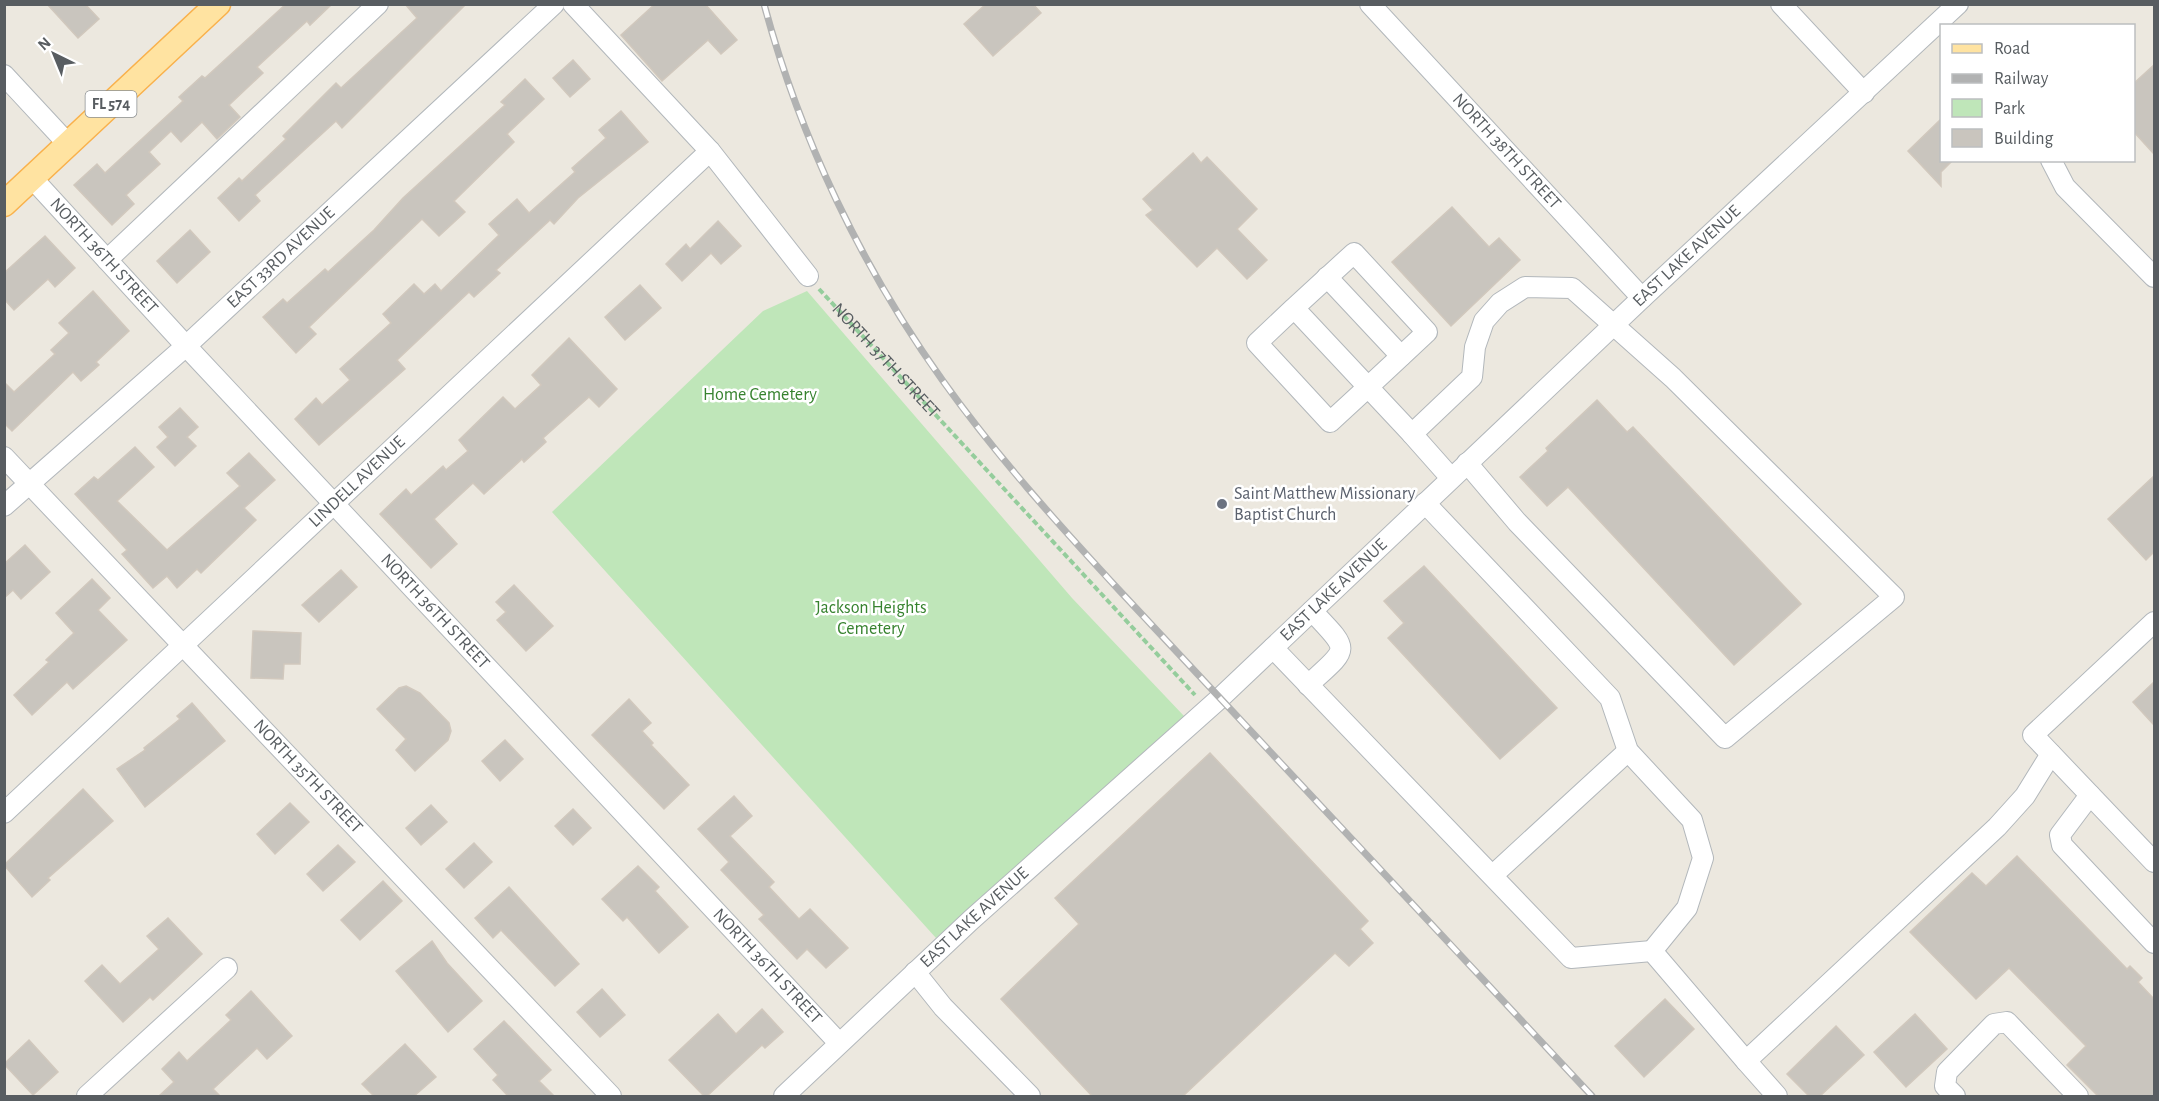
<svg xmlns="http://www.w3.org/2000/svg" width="2159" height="1101" viewBox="0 0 2159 1101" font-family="'Alegreya Sans',sans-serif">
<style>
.green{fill:#bfe6b9}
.building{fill:#c9c5be;stroke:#d1c8bd;stroke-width:1.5}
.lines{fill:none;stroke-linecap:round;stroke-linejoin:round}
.minor-casing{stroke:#b2b7bb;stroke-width:22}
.major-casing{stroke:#f9b14c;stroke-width:27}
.path{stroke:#95cd9c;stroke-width:4;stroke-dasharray:6 3;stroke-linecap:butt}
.minor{stroke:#fff;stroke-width:20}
.major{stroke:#ffe3a1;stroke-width:24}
.rail-casing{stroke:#b1b2b2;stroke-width:7}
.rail{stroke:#fff;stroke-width:4.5;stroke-dasharray:14;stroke-linecap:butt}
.worship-dot{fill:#6b7280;stroke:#fff;stroke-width:2}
.labels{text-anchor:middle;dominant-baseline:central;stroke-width:5;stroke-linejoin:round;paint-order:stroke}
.shield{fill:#fff;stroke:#8a8e90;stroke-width:1.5}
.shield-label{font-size:16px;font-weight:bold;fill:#585d61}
.street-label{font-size:18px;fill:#585d61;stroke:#fff}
.park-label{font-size:18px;fill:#36822e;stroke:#fff}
.worship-label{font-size:18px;fill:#5b616d;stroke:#fff;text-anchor:start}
</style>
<rect width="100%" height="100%" fill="#ece8df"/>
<polygon class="green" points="807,291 1072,598 1184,716 936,938 552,512 763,311"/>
<g class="building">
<polygon points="47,4 85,4 99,19 78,38"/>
<polygon points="286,4 332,4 310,25 307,21 257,67 263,73 229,105 240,117 217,139 202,122 181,142 171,131 149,152 160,164 126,195 134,204 112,225 74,185 97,164 105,173 183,101 179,97 202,76 205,78"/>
<polygon points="405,4 466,4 342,128 336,121 255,195 260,201 239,221 218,198 239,178 242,181 286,139 283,136 336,83 341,88 417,18"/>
<polygon points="655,4 705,4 737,40 721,54 708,40 662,81 621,35"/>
<polygon points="986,4 1033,4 1041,13 993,56 964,24"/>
<polygon points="573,60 590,79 570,97 553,78"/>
<polygon points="2154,65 2154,154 2133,131 2133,84"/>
<polygon points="525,79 544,99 507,134 514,142 454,201 465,212 439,236 422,219 309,327 316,334 296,353 263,317 283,299 287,303 325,269 328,272 374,230 403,198 505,105 501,102"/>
<polygon points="621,111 648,142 578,198 554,224 550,220 496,270 500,273 474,297 469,292 397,360 405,369 319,445 295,419 316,398 322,405 350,380 340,369 391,323 383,314 414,284 424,294 435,284 441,291 499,235 489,224 517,199 529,213 575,172 572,168 606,138 599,130"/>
<polygon points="1941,119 1941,160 1953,160 1941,172 1941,186 1908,151"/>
<polygon points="1193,153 1201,163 1207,157 1257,209 1237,229 1267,260 1247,279 1217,248 1197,267 1146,215 1153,210 1143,199"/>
<polygon points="1452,207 1489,247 1499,238 1520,260 1451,326 1392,262"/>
<polygon points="718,221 741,246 721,264 711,253 682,281 666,264 686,244 690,249"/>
<polygon points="190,230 210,252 177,283 157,261"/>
<polygon points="45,236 75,268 55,287 48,279 14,310 4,299 4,273"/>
<polygon points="640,285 661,308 625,340 605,317"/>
<polygon points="93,291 129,331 96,362 99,365 81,381 73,372 12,431 4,423 4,382 14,392 55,354 51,350 69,333 59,323"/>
<polygon points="569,338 617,389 599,407 589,397 543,438 546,442 524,462 522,459 484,494 473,483 434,519 457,544 431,568 380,514 406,489 411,495 443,466 446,470 468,451 459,440 503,397 515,409 541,385 532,375"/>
<polygon points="1597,400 1627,432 1633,427 1801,604 1734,665 1568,487 1547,506 1520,477 1548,451 1546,448"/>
<polygon points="180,408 198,427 187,437 196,446 175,466 157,447 168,437 159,427"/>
<polygon points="135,447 154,467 117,501 167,550 240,486 227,473 249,453 275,480 244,508 256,520 201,573 197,569 177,588 167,576 153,588 122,554 127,550 75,494 94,477 98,480"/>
<polygon points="2154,476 2154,552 2146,560 2108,519"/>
<polygon points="25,545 50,572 21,599 13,590 4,598 4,564"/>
<polygon points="1424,566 1557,708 1500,759 1388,638 1404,623 1384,601"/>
<polygon points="341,570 357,587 319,622 302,605"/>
<polygon points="92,579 110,598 98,610 127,640 73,689 67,682 32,715 14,695 49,662 46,660 74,633 56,613"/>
<polygon points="514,585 553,626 526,651 497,620 506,612 496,602"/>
<polygon points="253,631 301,633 300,664 284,664 283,679 251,678"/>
<polygon points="2154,682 2154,725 2133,702"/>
<polygon points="406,686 420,693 449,723 451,731 448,740 415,771 396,750 406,739 377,709 399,688"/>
<polygon points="629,699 651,723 642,731 653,743 651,745 689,785 664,809 592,735"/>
<polygon points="192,703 225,741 145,807 117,769 145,750 144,748 180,719 177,716"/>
<polygon points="505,740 523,759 500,781 482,761"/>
<polygon points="1210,753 1368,921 1360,929 1373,943 1349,966 1335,953 1183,1096 1092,1096 1001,999 1079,924 1055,898"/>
<polygon points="83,789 113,821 48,878 50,880 32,897 4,865"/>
<polygon points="734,796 752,816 730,836 774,882 769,887 799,919 810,909 848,948 826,968 807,949 797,959 759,919 764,915 721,870 729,862 698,829"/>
<polygon points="290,803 309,822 275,854 257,834"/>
<polygon points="431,805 447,822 421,845 406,828"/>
<polygon points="573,809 591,828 573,845 555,826"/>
<polygon points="474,843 492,862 464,888 446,869"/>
<polygon points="338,845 355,862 323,891 307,874"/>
<polygon points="2017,856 2127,969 2130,966 2142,978 2138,982 2154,999 2154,1096 2098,1096 2067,1065 2086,1046 2009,968 1976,999 1910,932 1972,873 1986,886"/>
<polygon points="638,866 659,887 655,891 688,927 659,953 627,917 623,921 602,899"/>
<polygon points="383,881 402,901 360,940 341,920"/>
<polygon points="509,887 579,964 555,986 501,930 493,938 475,918"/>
<polygon points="168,918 202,954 153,1000 150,997 123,1022 85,981 102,965 120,984 159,949 147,936"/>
<polygon points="432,941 447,963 482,1001 448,1032 396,971"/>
<polygon points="602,989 625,1015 600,1037 577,1012"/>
<polygon points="251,991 292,1036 267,1059 257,1048 213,1089 220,1096 159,1096 174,1082 162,1069 179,1052 187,1061 231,1020 226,1015"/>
<polygon points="1665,999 1694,1029 1644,1077 1615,1046"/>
<polygon points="762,1009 783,1032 765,1048 762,1045 707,1096 704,1096 669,1060 718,1014 736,1034"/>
<polygon points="1915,1014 1947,1049 1906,1087 1874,1052"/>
<polygon points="504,1021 551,1070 539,1081 554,1096 508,1096 493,1080 498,1075 474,1049"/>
<polygon points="1836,1026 1864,1055 1820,1096 1809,1096 1787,1074"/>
<polygon points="29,1040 58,1072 33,1095 4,1064"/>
<polygon points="405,1044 436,1077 414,1096 374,1096 362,1084"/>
</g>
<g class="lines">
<g class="minor-casing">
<g id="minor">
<polyline points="573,4 710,151 808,276"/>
<path id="s2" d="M1370,4L1642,298"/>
<polyline points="1781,4 1864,93"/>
<polyline points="4,75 68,144"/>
<polyline points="2051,160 2065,187 2154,277"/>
<path id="s3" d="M32,178L186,346L839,1043"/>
<polyline points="107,260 378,4"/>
<polyline points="1327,277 1401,356"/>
<path d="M1294,308L1354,253L1427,332C1395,362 1363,392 1330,422L1257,343L1294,308L1412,434"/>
<path id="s4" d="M4,457L611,1096"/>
<polyline points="1451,478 1412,434 1472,377 1475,347 1484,321 1500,303 1525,287 1572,288 1673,378 1894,597 1725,738 1517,522 1467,463"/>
<polyline points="1425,503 1610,698 1628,751 1692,820 1703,858 1687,908 1652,951"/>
<path id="s5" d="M4,506L186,346L554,4"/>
<polyline points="2154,622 2033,735 2154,862"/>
<polyline points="1273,648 1571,958 1652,951 1746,1061"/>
<path d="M1308,685C1350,647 1351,652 1312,611"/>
<polyline points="2090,795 2060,835 2062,845 2154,943"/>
<path id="s6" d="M4,813L710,151"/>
<polyline points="1493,875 1628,751"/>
<polyline points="915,972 943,1007 1030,1096"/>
<polyline points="87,1096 227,968"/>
<path id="s7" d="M784,1096L971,920L1219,699L1642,298L1958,4"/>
<polyline points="1777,1096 1746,1061 1997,827 2025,796 2051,754"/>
<polyline points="1955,1096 1945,1086 1947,1072 1994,1024 2007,1022 2078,1096"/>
</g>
</g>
<g class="major-casing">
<polyline id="major" points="4,204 218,4"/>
</g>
<path class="path" id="s1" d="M819,289L1195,695"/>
<use href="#minor" class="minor"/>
<use href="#major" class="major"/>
<g class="rail-casing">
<path id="rail" d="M764,4C800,138 862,268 943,381C996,455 1057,523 1119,590L1592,1096"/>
</g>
<use href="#rail" class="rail"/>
</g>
<circle class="worship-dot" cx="1222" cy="504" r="6"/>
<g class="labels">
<rect class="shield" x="85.5" y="91" width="51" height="26" rx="4.5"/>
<g class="shield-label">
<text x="111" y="104">FL 574</text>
</g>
<g class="street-label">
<text stroke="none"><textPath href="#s2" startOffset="201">NORTH 38TH STREET</textPath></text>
<text stroke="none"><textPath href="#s3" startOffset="106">NORTH 36TH STREET</textPath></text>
<text stroke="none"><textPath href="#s7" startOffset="1233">EAST LAKE AVENUE</textPath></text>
<text stroke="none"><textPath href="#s5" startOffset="372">EAST 33RD AVENUE</textPath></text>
<text stroke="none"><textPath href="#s1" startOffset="98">NORTH 37TH STREET</textPath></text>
<text stroke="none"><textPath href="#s6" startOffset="484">LINDELL AVENUE</textPath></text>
<text stroke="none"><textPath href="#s7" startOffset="747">EAST LAKE AVENUE</textPath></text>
<text stroke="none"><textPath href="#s3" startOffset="592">NORTH 36TH STREET</textPath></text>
<text stroke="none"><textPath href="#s4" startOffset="441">NORTH 35TH STREET</textPath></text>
<text stroke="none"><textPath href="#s7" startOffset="261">EAST LAKE AVENUE</textPath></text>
<text stroke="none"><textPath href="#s3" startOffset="1078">NORTH 36TH STREET</textPath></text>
</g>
<g class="park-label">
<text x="760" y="395">Home Cemetery</text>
<text x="871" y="608">Jackson Heights<tspan x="871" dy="21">Cemetery</tspan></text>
</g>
<g class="worship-label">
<text x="1234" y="494">Saint Matthew Missionary<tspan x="1234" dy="21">Baptist Church</tspan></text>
</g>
</g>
<rect width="2159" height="1101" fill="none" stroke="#585d61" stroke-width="12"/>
<rect x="1940" y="24" width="195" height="138" fill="#ffffff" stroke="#bcbec0" stroke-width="1.5"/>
<rect x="1952" y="44" width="30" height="9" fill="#ffe3a1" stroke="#bcbec0" stroke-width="1.5"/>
<text x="1994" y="54" font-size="18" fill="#585d61">Road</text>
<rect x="1952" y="74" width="30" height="9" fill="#b1b2b2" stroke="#bcbec0" stroke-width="1.5"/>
<text x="1994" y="84" font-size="18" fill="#585d61">Railway</text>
<rect x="1952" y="99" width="30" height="18" fill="#bfe6b9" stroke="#bcbec0" stroke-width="1.5"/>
<text x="1994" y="114" font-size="18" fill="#585d61">Park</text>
<rect x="1952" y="129" width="30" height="18" fill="#c9c5be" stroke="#bcbec0" stroke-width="1.5"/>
<text x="1994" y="144" font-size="18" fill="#585d61">Building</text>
<g transform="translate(54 54) rotate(317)" stroke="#ffffff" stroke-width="4.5" paint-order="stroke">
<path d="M0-4.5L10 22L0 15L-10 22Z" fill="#585d61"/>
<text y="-9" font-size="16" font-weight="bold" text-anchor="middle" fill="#585d61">N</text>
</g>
</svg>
